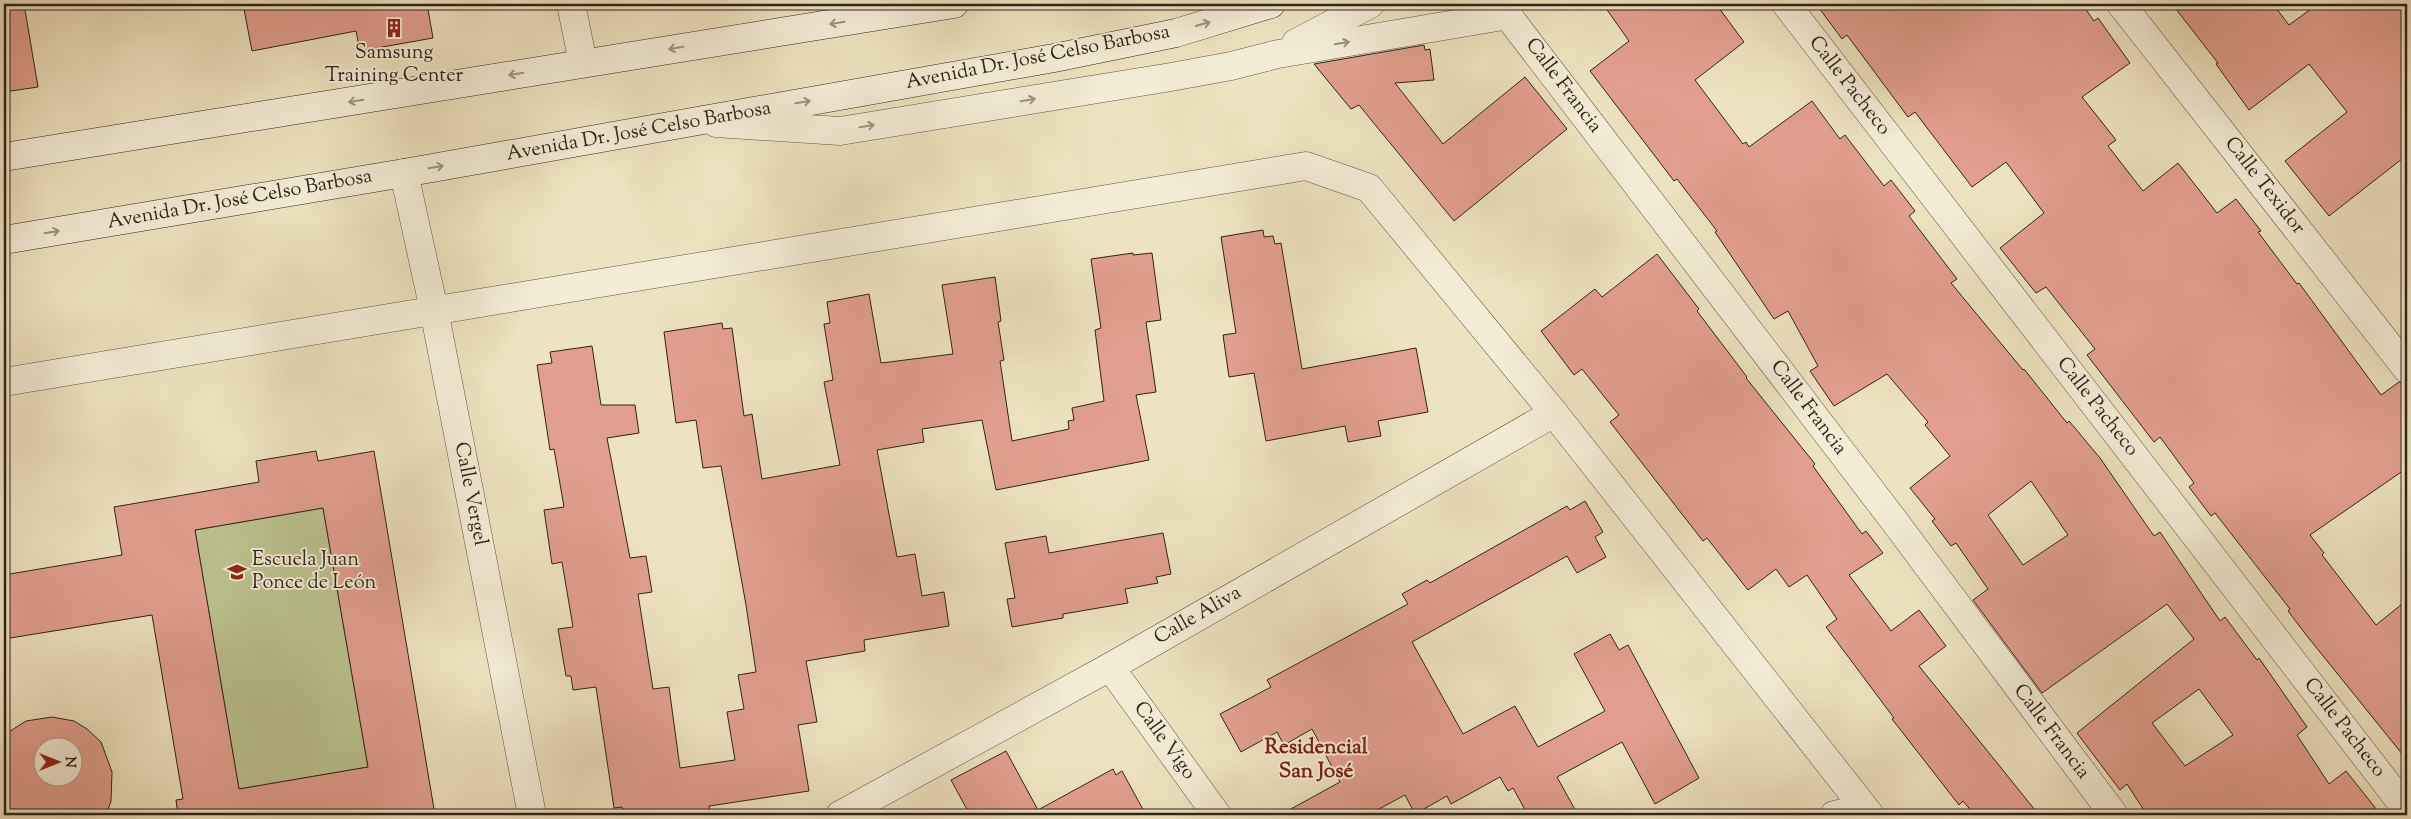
<svg xmlns="http://www.w3.org/2000/svg" width="2411" height="819" viewBox="0 0 2411 819" font-family="'Sorts Mill Goudy',serif">
<style>
.green{fill:#bcc390;stroke:#767356}
.building{fill:#e29f8f;stroke:#30231c;fill-rule:evenodd}
.lines{fill:none;stroke-linecap:round;stroke-linejoin:round}
.street-casing{stroke:#605345;stroke-width:29}
.secondary-casing{stroke:#30231c;stroke-width:29}
.street{stroke:#f4edd6;stroke-width:28}
.secondary{stroke:#f4edd6;stroke-width:28}
.oneway{stroke:#9c9282}
.labels{text-anchor:middle;dominant-baseline:central;stroke-width:4;stroke-linejoin:round;paint-order:stroke}
.poi-label{font-size:20px;fill:#30231c;stroke:#f4edd6}
.street-label{font-size:20px;fill:#30231c;stroke:#f4edd6}
.neighbourhood-label{font-size:21px;font-weight:bold;fill:#7a1f14;stroke:#f4edd6}
</style>
<rect width="100%" height="100%" fill="#eee3c0"/>
<filter id="stains"><feTurbulence type="fractalNoise" baseFrequency=".004" numOctaves="4"/><feColorMatrix values="0 0 0 0 .2 0 0 0 0 .09 0 0 0 0 .02 0 0 0 .5 -.17"/></filter>
<radialGradient id="worn" r=".72"><stop offset=".6" stop-color="#630" stop-opacity="0"/><stop offset="1" stop-color="#630" stop-opacity=".3"/></radialGradient>
<polygon class="green" points="323,508 368,767 239,789 195,530"/>
<g class="building">
<polygon points="4,4 24,4 38,87 4,92"/>
<polygon points="243,4 427,4 433,38 360,51 356,31 252,51"/>
<path d="M1603,4H1716L1744,42L1695,80L1743,144L1746,142L1749,147L1812,101L1840,139L1845,135L1884,186L1891,180L1915,211L1909,216L1957,279L1951,283L2023,370L2024,369L2067,423L2069,421L2100,458L2154,536L2160,532L2220,621L2225,617L2257,660L2259,658L2307,727L2297,735L2329,784L2346,771L2381,815H2147L2127,784L2120,790L2077,733L2194,639L2167,604L2042,693L1973,600L1988,589L1956,543L1951,546L1932,521L1935,519L1910,488L1950,456L1925,425L1928,422L1887,374L1834,406L1810,371L1818,366L1788,311L1774,319L1715,232L1717,231L1677,179L1674,181L1590,71L1629,41ZM2031,481L2068,535L2023,565L1988,515ZM2199,689L2233,735L2185,766L2152,723Z"/>
<polygon points="1816,4 2082,4 2094,21 2098,18 2130,63 2082,97 2116,140 2108,146 2143,191 2178,163 2217,213 2236,199 2261,231 2258,232 2297,284 2299,283 2381,395 2399,382 2407,384 2407,468 2310,535 2324,553 2322,555 2376,625 2407,600 2407,760 2307,636 2288,611 2290,609 2215,513 2211,516 2189,487 2194,483 2160,437 2154,442 2087,355 2095,349 2046,287 2036,293 2000,248 2044,213 2006,162 1972,187 1915,112 1908,117 1847,35 1842,39"/>
<polygon points="2172,4 2273,4 2289,25 2318,4 2407,4 2407,155 2329,216 2285,161 2347,112 2309,64 2249,110 2216,64 2218,63"/>
<polygon points="1424,45 1425,50 1430,49 1434,80 1395,83 1443,144 1525,77 1567,129 1454,221 1359,105 1351,109 1314,64"/>
<polygon points="1263,230 1264,237 1273,236 1275,244 1281,243 1302,369 1416,348 1428,412 1378,421 1381,436 1348,442 1345,426 1266,441 1254,373 1229,377 1223,335 1236,333 1221,237"/>
<polygon points="1133,253 1133,255 1152,253 1161,320 1146,322 1156,392 1136,395 1149,460 996,490 982,420 922,429 924,442 877,450 897,557 915,554 922,596 944,592 949,626 864,640 865,651 806,661 817,722 798,725 809,791 709,806 711,815 623,815 622,807 614,808 596,687 573,690 571,676 566,676 558,629 573,627 562,562 552,564 544,510 564,507 554,449 550,450 537,365 552,363 550,352 592,346 601,405 635,405 639,433 607,438 630,558 646,556 652,592 638,594 653,689 669,687 680,768 735,760 727,712 744,709 738,675 756,672 746,605 721,466 703,468 696,420 676,423 664,332 722,323 723,329 732,328 744,416 752,414 762,479 840,465 824,382 833,380 824,324 830,323 827,302 869,294 881,363 953,354 942,285 995,277 1001,321 998,322 1004,360 1000,361 1012,441 1069,429 1068,421 1074,420 1072,408 1104,401 1095,330 1101,328 1091,259"/>
<polygon points="1657,254 1699,309 1697,311 1747,377 1746,378 1815,464 1813,466 1862,534 1866,531 1883,553 1849,575 1891,631 1919,610 1946,646 1919,666 2039,815 1975,815 1963,801 1959,805 1892,719 1894,718 1826,627 1837,619 1807,575 1789,587 1776,569 1748,590 1707,538 1703,541 1610,422 1619,415 1582,369 1574,375 1541,331 1595,289 1602,297"/>
<path d="M316,451L318,461L374,451L435,815H178L176,800L183,799L152,615L4,639V575L122,555L114,507L259,482L256,461ZM323,508L368,767L239,789L195,530Z"/>
<polygon points="1585,501 1603,532 1595,537 1606,557 1577,573 1567,556 1412,642 1463,734 1515,706 1538,747 1605,711 1574,654 1610,634 1619,650 1628,645 1699,778 1655,804 1622,742 1557,777 1578,815 1528,815 1513,788 1508,791 1500,777 1451,804 1447,796 1415,814 1405,795 1368,815 1280,815 1340,782 1312,729 1284,745 1277,732 1241,752 1220,714 1271,687 1267,680 1408,604 1402,594 1427,580 1430,583 1567,506 1570,510"/>
<polygon points="1163,533 1171,574 1156,577 1158,583 1125,589 1128,603 1063,614 1063,618 1012,627 1007,599 1015,598 1005,543 1046,536 1049,553"/>
<path d="M52,717L74,721L87,729L101,742L112,772L111,801L106,815H4V735L26,721ZM42,746H72V776H42Z"/>
<polygon points="1006,751 1038,810 1113,769 1116,775 1122,771 1146,815 970,815 951,780"/>
</g>
<g class="lines">
<g class="street-casing">
<g id="street">
<polyline points="571,4 583,63"/>
<polyline points="1499,4 1892,518 2114,815"/>
<polyline points="1786,4 2407,810"/>
<polyline points="2121,4 2407,369"/>
<polyline points="1296,43 1370,4"/>
<polyline points="716,123 840,131 1171,77 1231,66 1278,54 1509,15"/>
<polyline points="404,173 434,310 532,815"/>
<polyline points="4,382 1306,166 1369,188 1554,413 1870,815"/>
<polyline points="1110,667 1217,815"/>
<polyline points="840,815 1110,667 1554,413"/>
<polyline points="1834,815 1863,808"/>
</g>
</g>
<g class="secondary-casing">
<g id="secondary">
<polyline points="4,157 954,4"/>
<polyline points="4,240 404,173 1054,58 1176,33 1271,4"/>
</g>
</g>
<use href="#street" class="street"/>
<use href="#secondary" class="secondary"/>
</g>
<defs><path id="oneway-shaft" d="M-6 0H5M1.5-3L5.5 0L1.5 3" fill="none" stroke-width="1.6" stroke-linecap="round" stroke-linejoin="round" transform="scale(1.25)"/></defs>
<g class="oneway">
<use href="#oneway-shaft" transform="translate(837 23) rotate(171)"/>
<use href="#oneway-shaft" transform="translate(1203 24) rotate(-16)"/>
<use href="#oneway-shaft" transform="translate(1342 43) rotate(-9)"/>
<use href="#oneway-shaft" transform="translate(676 48) rotate(171)"/>
<use href="#oneway-shaft" transform="translate(516 74) rotate(170)"/>
<use href="#oneway-shaft" transform="translate(1028 100) rotate(-9)"/>
<use href="#oneway-shaft" transform="translate(356 101) rotate(171)"/>
<use href="#oneway-shaft" transform="translate(803 102) rotate(-10)"/>
<use href="#oneway-shaft" transform="translate(867 126) rotate(-9)"/>
<use href="#oneway-shaft" transform="translate(436 167) rotate(-10)"/>
<use href="#oneway-shaft" transform="translate(52 232) rotate(-10)"/>
</g>
<defs>
<g id="building-bare" transform="scale(1.5)"><path d="M-4-6H4V6H1V3H-1V6H-4ZM-2.5-4.3h1.7v1.8h-1.7ZM.8-4.3h1.7v1.8H.8ZM-2.5-1h1.7V.8h-1.7ZM.8-1h1.7V.8H.8Z" fill="#8f2418" stroke="#f4edd6" stroke-width="2.5" paint-order="stroke"/></g>
<g id="school-bare" transform="scale(1.5)"><path d="M0-5L7-2L0 1L-7-2ZM-4 1L0 2.5L4 1V4Q0 6-4 4Z" fill="#8f2418" stroke="#f4edd6" stroke-width="2.5" paint-order="stroke"/></g>
</defs>
<g fill-rule="evenodd">
<use href="#building-bare" x="394" y="28"/>
<use href="#school-bare" x="237" y="572"/>
</g>
<g class="labels">
<g class="poi-label">
<text x="394" y="53">Samsung<tspan x="394" dy="23">Training Center</tspan></text>
<text x="252" y="560" text-anchor="start">Escuela Juan<tspan x="252" dy="23">Ponce de León</tspan></text>
</g>
<g class="street-label">
<text transform="translate(1038 58) rotate(-11)">Avenida Dr. José Celso Barbosa</text>
<text transform="translate(1563 86) rotate(53)">Calle Francia</text>
<text transform="translate(1849 86) rotate(52)">Calle Pacheco</text>
<text transform="translate(639 132) rotate(-10)">Avenida Dr. José Celso Barbosa</text>
<text transform="translate(2264 186) rotate(52)">Calle Texidor</text>
<text transform="translate(240 200) rotate(-10)">Avenida Dr. José Celso Barbosa</text>
<text transform="translate(2097 407) rotate(52)">Calle Pacheco</text>
<text transform="translate(1808 408) rotate(53)">Calle Francia</text>
<text transform="translate(470 494) rotate(79)">Calle Vergel</text>
<text transform="translate(1198 616) rotate(-30)">Calle Aliva</text>
<text transform="translate(2344 728) rotate(52)">Calle Pacheco</text>
<text transform="translate(2051 732) rotate(53)">Calle Francia</text>
<text transform="translate(1164 741) rotate(54)">Calle Vigo</text>
</g>
<g class="neighbourhood-label">
<text x="1316" y="748">Residencial<tspan x="1316" dy="24">San José</tspan></text>
</g>
</g>
<rect width="2411" height="819" fill="none" stroke="#eee3c0" stroke-width="20"/>
<rect x="5" y="5" width="2401" height="809" fill="none" stroke="#30231c" stroke-width="2.5"/>
<rect x="10" y="10" width="2391" height="799" fill="none" stroke="#30231c"/>
<g transform="translate(58 762) rotate(90)"><circle r="24" fill="#f4edd6" stroke="#a69c8c"/>
<path d="M0-4L9 19L0 12L-9 19Z" fill="#8f2418"/>
<text y="-8" font-size="14" font-weight="bold" text-anchor="middle" fill="#30231c">N</text>
</g>
<rect width="100%" height="100%" filter="url(#stains)"/>
<rect width="100%" height="100%" fill="url(#worn)"/>
</svg>
